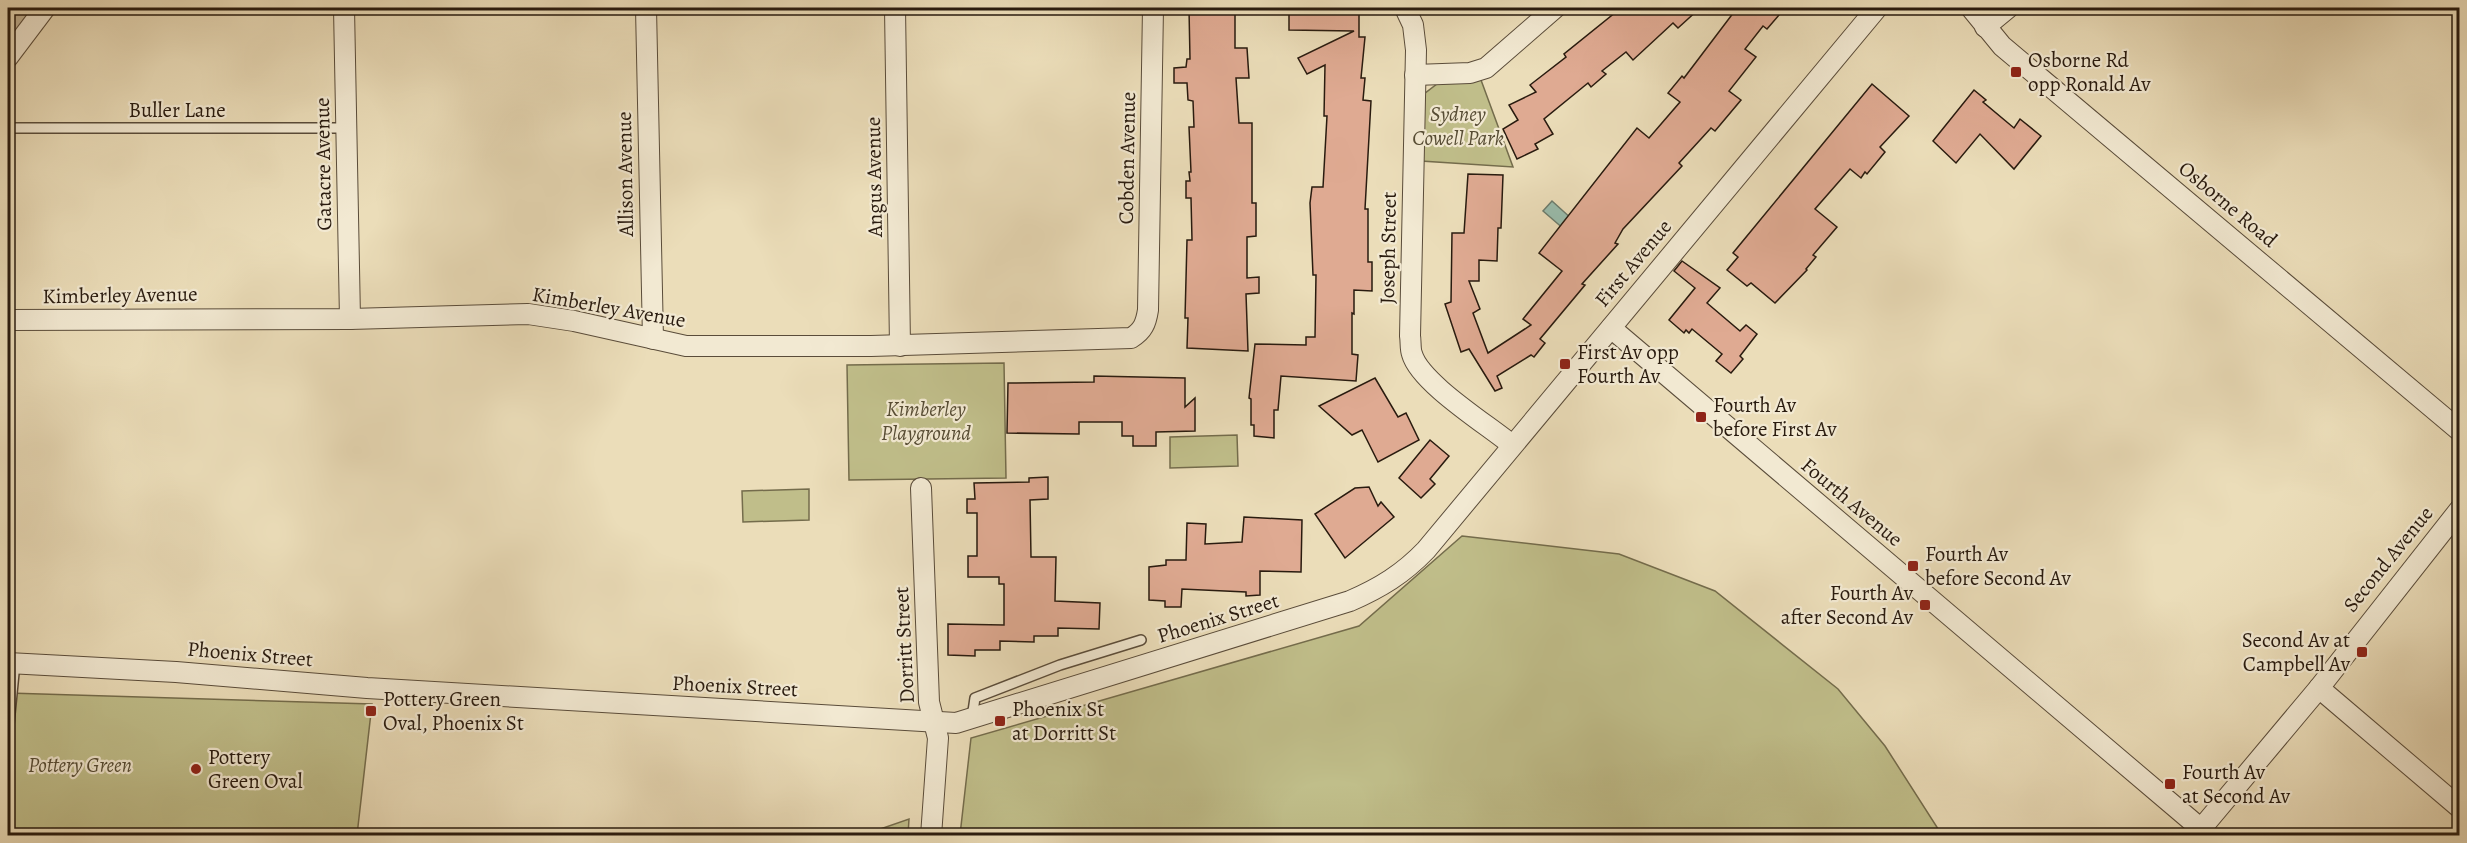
<svg xmlns="http://www.w3.org/2000/svg" width="2467" height="843" viewBox="0 0 2467 843" font-family="Alegreya,serif">
<style>
.green{fill:#c0be8a;stroke:#746c4c;stroke-width:1.5}
.water{fill:#99bcac;stroke:#6c7c6d;stroke-width:1.5}
.building{fill:#dfaa92;stroke:#291b0f;stroke-width:1.5}
.lines{fill:none;stroke-linecap:round;stroke-linejoin:round}
.motorway-tunnel{stroke:#c4b697;stroke-width:33;stroke-dasharray:33 16;stroke-linecap:butt}
.service-casing{stroke:#5a4c3a;stroke-width:12}
.minor-casing{stroke:#5a4c3a;stroke-width:22}
.service{stroke:#f2e9d2;stroke-width:9}
.minor{stroke:#f2e9d2;stroke-width:20}
.poi-dot{fill:#8f2418;stroke:#f2e9d2;stroke-width:2}
.labels{text-anchor:middle;dominant-baseline:central;stroke-width:4.5;stroke-linejoin:round;paint-order:stroke}
.poi-label{font-size:21px;fill:#291b0f;stroke:#f2e9d2;text-anchor:start}
.street-label{font-size:21px;fill:#291b0f;stroke:#f2e9d2}
.park-label{font-size:21px;font-style:italic;fill:#564c34;stroke:#f2e9d2}
</style>
<rect width="100%" height="100%" fill="#ebddb9"/>
<filter id="stains"><feTurbulence type="fractalNoise" baseFrequency=".00333" numOctaves="4"/><feColorMatrix values="0 0 0 0 .2 0 0 0 0 .09 0 0 0 0 .02 0 0 0 .5 -.17"/></filter>
<radialGradient id="worn" r=".72"><stop offset=".6" stop-color="#630" stop-opacity="0"/><stop offset="1" stop-color="#630" stop-opacity=".3"/></radialGradient>
<g class="green">
<polygon points="1481,80 1513,167 1421,161 1424,94 1437,84"/>
<polygon points="1004,363 1006,478 849,480 847,365"/>
<polygon points="1237,435 1238,466 1170,468 1170,437"/>
<polygon points="809,489 809,520 743,522 742,491"/>
<polygon points="1462,536 1619,554 1715,591 1838,689 1885,746 1942,835 960,835 971,738 1359,626"/>
<polygon points="8,693 372,704 357,835 8,835"/>
<polygon points="909,819 908,835 863,835"/>
</g>
<polygon class="water" points="1552,201 1573,220 1565,230 1543,211"/>
<g class="building">
<polygon points="1235,8 1235,48 1247,48 1249,78 1236,78 1239,123 1252,123 1252,203 1256,203 1256,236 1247,237 1247,278 1259,277 1259,293 1246,294 1248,351 1187,348 1188,318 1185,318 1187,240 1192,240 1191,198 1186,198 1186,181 1190,181 1189,172 1191,172 1189,127 1194,127 1193,101 1188,100 1187,83 1174,83 1174,68 1186,67 1187,59 1190,59 1189,9"/>
<polygon points="1293,8 1359,8 1359,37 1365,37 1361,78 1365,78 1363,100 1371,101 1365,209 1368,209 1368,262 1372,262 1372,291 1354,290 1354,314 1352,313 1352,354 1358,355 1356,381 1281,376 1278,410 1274,410 1274,438 1254,436 1254,425 1251,425 1251,399 1249,398 1255,344 1306,345 1306,337 1315,337 1316,275 1313,275 1310,203 1312,187 1323,187 1327,116 1324,116 1325,65 1307,74 1298,58 1354,31 1289,30 1289,11 1293,10"/>
<polygon points="1621,8 1700,8 1678,28 1673,23 1633,60 1626,52 1602,71 1606,74 1591,87 1588,83 1544,119 1553,134 1535,144 1538,149 1517,159 1503,129 1518,120 1509,105 1536,92 1530,85 1566,57 1564,54"/>
<polygon points="1737,8 1785,8 1767,29 1763,26 1745,49 1756,57 1729,91 1741,100 1715,131 1711,128 1679,163 1682,166 1623,229 1615,243 1618,244 1582,284 1585,285 1540,339 1545,343 1534,357 1531,355 1497,376 1502,388 1495,391 1469,349 1461,352 1445,304 1451,302 1452,233 1464,233 1468,174 1503,175 1501,228 1498,228 1497,261 1479,260 1479,281 1469,281 1480,309 1473,313 1488,353 1531,325 1523,319 1562,271 1539,253 1637,128 1649,138 1680,102 1668,93 1682,76 1684,78"/>
<polygon points="1872,84 1909,116 1880,147 1885,152 1867,174 1865,172 1861,178 1850,169 1815,209 1837,227 1813,255 1816,257 1806,269 1807,270 1775,303 1751,283 1747,286 1727,270 1738,257 1733,253"/>
<polygon points="1974,90 1986,100 1983,102 2014,128 2020,119 2041,136 2014,169 1980,134 1956,163 1933,141"/>
<polygon points="1682,261 1720,288 1707,303 1740,331 1746,325 1757,334 1740,356 1743,359 1731,373 1716,361 1722,354 1692,329 1689,333 1686,330 1684,333 1669,320 1695,288 1674,271"/>
<polygon points="1094,376 1185,378 1185,407 1195,398 1195,431 1156,432 1156,446 1133,446 1133,436 1122,436 1122,422 1079,422 1079,434 1007,433 1008,383 1094,382"/>
<polygon points="1375,378 1398,417 1406,413 1419,440 1378,462 1362,430 1352,435 1319,406"/>
<polygon points="1430,440 1449,456 1430,479 1435,484 1421,498 1399,478"/>
<polygon points="1048,477 1048,499 1030,500 1031,557 1056,557 1055,601 1100,603 1099,629 1058,628 1058,636 1034,636 1034,642 1000,641 1000,650 975,650 975,656 948,655 948,624 1004,625 1004,584 999,584 999,577 968,577 968,556 977,556 977,513 967,513 967,499 975,499 974,483 1029,482 1029,478"/>
<polygon points="1369,487 1378,506 1381,502 1394,517 1345,558 1315,514 1355,488"/>
<polygon points="1244,517 1302,520 1301,572 1260,571 1260,595 1246,596 1246,592 1182,589 1181,607 1165,607 1165,601 1149,600 1149,567 1166,565 1166,560 1186,560 1187,523 1206,524 1205,544 1242,542"/>
</g>
<g class="lines">
<polyline class="motorway-tunnel" points="8,19 21,8"/>
<g class="service-casing">
<g id="service">
<polyline points="8,128 346,128"/>
<polyline points="972,718 975,698 1060,665 1141,640"/>
<polyline points="8,734 15,663"/>
</g>
</g>
<g class="minor-casing">
<g id="minor">
<polyline points="344,8 350,319"/>
<polyline points="646,8 653,339"/>
<polyline points="895,8 900,346"/>
<path d="M1405,8L1413,25L1416,50L1410,336C1411,341 1410,349 1412,354C1420,383 1488,425 1512,445"/>
<polyline points="1971,8 2002,46 2460,431"/>
<polyline points="1985,27 2008,8"/>
<polyline points="8,57 45,8"/>
<polyline points="1415,75 1470,73 1486,68 1555,8"/>
<path d="M8,320L350,319L528,314L574,321L686,346H871L1131,338C1143,331 1146,323 1148,310L1153,8"/>
<polyline points="1611,328 2200,828"/>
<polyline points="921,488 929,702 938,738 931,836"/>
<path d="M8,663L176,672L367,688L956,723L1350,601C1380,588 1403,574 1426,550L1877,8"/>
<polyline points="2319,688 2460,808"/>
<polyline points="2195,836 2319,688 2460,509"/>
</g>
</g>
<use href="#service" class="service"/>
<use href="#minor" class="minor"/>
</g>
<g class="poi-dot">
<rect x="2010" y="66" width="12" height="12" rx="3"/>
<rect x="1559" y="358" width="12" height="12" rx="3"/>
<rect x="1695" y="411" width="12" height="12" rx="3"/>
<rect x="1907" y="560" width="12" height="12" rx="3"/>
<rect x="1919" y="599" width="12" height="12" rx="3"/>
<rect x="2356" y="646" width="12" height="12" rx="3"/>
<rect x="365" y="705" width="12" height="12" rx="3"/>
<rect x="994" y="715" width="12" height="12" rx="3"/>
<circle cx="196" cy="769" r="6"/>
<rect x="2164" y="778" width="12" height="12" rx="3"/>
</g>
<g class="labels">
<g class="poi-label">
<text x="2028" y="60">Osborne Rd<tspan x="2028" dy="24">opp Ronald Av</tspan></text>
<text x="1577" y="352">First Av opp<tspan x="1577" dy="24">Fourth Av</tspan></text>
<text x="1713" y="405">Fourth Av<tspan x="1713" dy="24">before First Av</tspan></text>
<text x="1925" y="554">Fourth Av<tspan x="1925" dy="24">before Second Av</tspan></text>
<text x="1913" y="593" text-anchor="end">Fourth Av<tspan x="1913" dy="24">after Second Av</tspan></text>
<text x="2350" y="640" text-anchor="end">Second Av at<tspan x="2350" dy="24">Campbell Av</tspan></text>
<text x="383" y="699">Pottery Green<tspan x="383" dy="24">Oval, Phoenix St</tspan></text>
<text x="1012" y="709">Phoenix St<tspan x="1012" dy="24">at Dorritt St</tspan></text>
<text x="208" y="757">Pottery<tspan x="208" dy="24">Green Oval</tspan></text>
<text x="2182" y="772">Fourth Av<tspan x="2182" dy="24">at Second Av</tspan></text>
</g>
<g class="street-label">
<text x="177" y="110">Buller Lane</text>
<text transform="translate(1127 158) rotate(-89)">Cobden Avenue</text>
<text transform="translate(323 164) rotate(-91)">Gatacre Avenue</text>
<text transform="translate(625 174) rotate(-91)">Allison Avenue</text>
<text transform="translate(874 177) rotate(-91)">Angus Avenue</text>
<text transform="translate(2228 204) rotate(40)">Osborne Road</text>
<text transform="translate(1388 248) rotate(-89)">Joseph Street</text>
<text transform="translate(1633 263) rotate(-50)">First Avenue</text>
<text transform="translate(120 295) rotate(-1)">Kimberley Avenue</text>
<text transform="translate(609 307) rotate(10)">Kimberley Avenue</text>
<text transform="translate(1852 502) rotate(40)">Fourth Avenue</text>
<text transform="translate(2388 559) rotate(-51)">Second Avenue</text>
<text transform="translate(1218 618) rotate(-17)">Phoenix Street</text>
<text transform="translate(904 645) rotate(-93)">Dorritt Street</text>
<text transform="translate(250 654) rotate(5)">Phoenix Street</text>
<text transform="translate(735 686) rotate(3)">Phoenix Street</text>
</g>
<g class="park-label">
<text x="1458" y="114">Sydney<tspan x="1458" dy="24">Cowell Park</tspan></text>
<text x="926" y="409">Kimberley<tspan x="926" dy="24">Playground</tspan></text>
<text x="80" y="765">Pottery Green</text>
</g>
</g>
<rect width="2467" height="843" fill="none" stroke="#ebddb9" stroke-width="30"/>
<rect x="9" y="9" width="2449" height="825" fill="none" stroke="#291b0f" stroke-width="3"/>
<rect x="15" y="15" width="2437" height="813" fill="none" stroke="#291b0f" stroke-width="1.5"/>
<rect width="100%" height="100%" filter="url(#stains)"/>
<rect width="100%" height="100%" fill="url(#worn)"/>
</svg>
